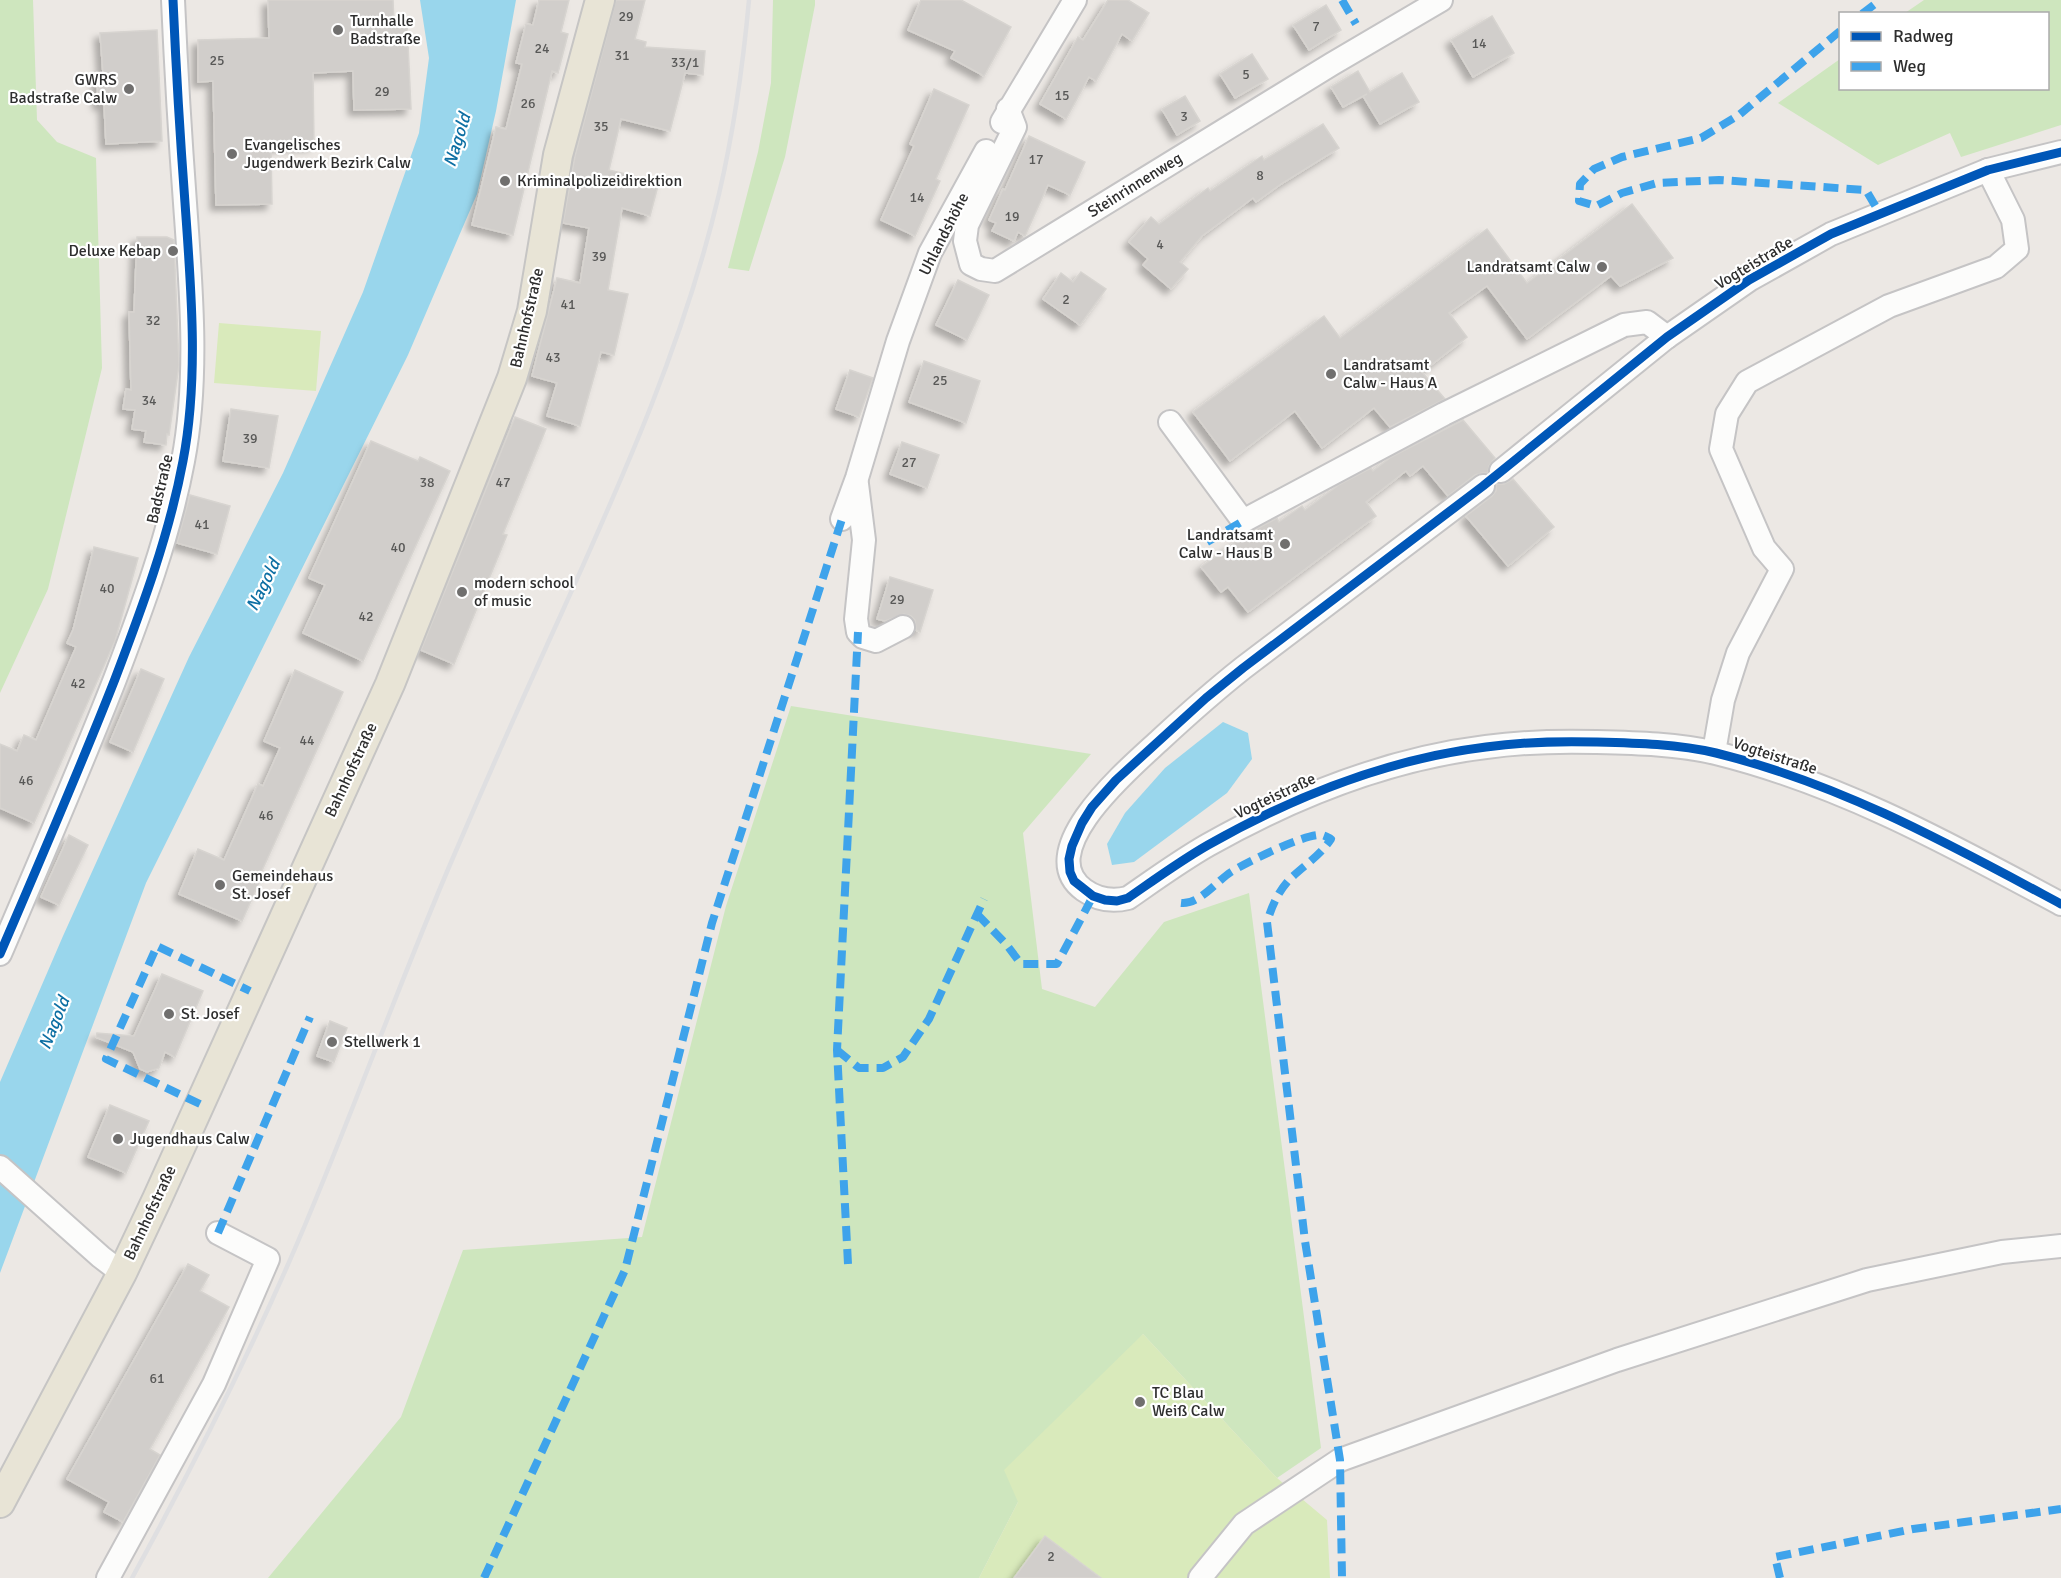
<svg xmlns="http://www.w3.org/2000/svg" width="2061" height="1578" viewBox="0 0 2061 1578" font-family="Signika,sans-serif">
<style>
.green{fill:#cee6be}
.pitch{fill:#d9eabb}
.water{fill:#99d6ec}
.building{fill:#d1cecb;stroke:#d7d4d0;stroke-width:1.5;filter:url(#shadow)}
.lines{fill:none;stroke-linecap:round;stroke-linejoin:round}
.minor-casing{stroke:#c5c4c5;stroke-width:26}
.major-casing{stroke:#c6c5c4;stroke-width:32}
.minor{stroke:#fcfcfb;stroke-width:22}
.major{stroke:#e8e4d6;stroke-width:28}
.rail{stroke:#dfdfe1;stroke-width:4.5}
.quiet{stroke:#3ea3eb;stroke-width:8;stroke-dasharray:15 8;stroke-linecap:butt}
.cycleway-casing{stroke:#fff;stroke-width:13}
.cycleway{stroke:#0057b8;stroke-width:9}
.poi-dot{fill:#706f6e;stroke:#fff;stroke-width:2}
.labels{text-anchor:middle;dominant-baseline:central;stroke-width:4.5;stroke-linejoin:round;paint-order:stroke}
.number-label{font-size:14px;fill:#585857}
.poi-label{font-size:16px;fill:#2e2e2e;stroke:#fff;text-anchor:start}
.street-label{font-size:16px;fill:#2e2e2e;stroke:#fff}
.water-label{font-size:18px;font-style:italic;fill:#0d6fa3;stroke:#fff}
</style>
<defs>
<filter id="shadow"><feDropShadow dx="-5.5" dy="5.5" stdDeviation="3" flood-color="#0004"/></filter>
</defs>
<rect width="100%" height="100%" fill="#ece8e4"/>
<g class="green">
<polygon points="0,0 33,0 37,120 57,142 96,158 102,368 48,589 0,693"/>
<polygon points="773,0 815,0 815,5 785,157 749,271 728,268 758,152 771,83"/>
<polygon points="1924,0 2061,0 2061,125 1961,157 1950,133 1878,165 1778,103 1840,59 1840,88 2048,88 2048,14 1905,13"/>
<polygon points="791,706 1091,754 1023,833 1042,989 1095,1007 1164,922 1249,893 1321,1448 1277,1478 1143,1334 1018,1502 979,1578 268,1578 401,1417 463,1250 642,1237 726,906"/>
</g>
<g class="pitch">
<polygon points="219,323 321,331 316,391 214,383"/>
<polygon points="1143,1334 1277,1478 1327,1520 1330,1578 979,1578 1018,1502 1004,1470"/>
</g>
<g class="water">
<polygon points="420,0 516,0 496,111 477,194 408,355 146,883 0,1273 0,1082 63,936 189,657 283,473 363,292 419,133 429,58"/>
<polygon points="1223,722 1248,733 1252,759 1227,793 1134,862 1112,865 1107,844 1125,813 1165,768"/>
</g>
<g class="building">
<polygon points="268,0 393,0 394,22 407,22 411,109 354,110 353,71 313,73 314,145 271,146 272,204 216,205 213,81 198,82 198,40 269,38"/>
<polygon points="539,0 569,0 561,32 568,34 558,73 552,71 513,235 472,225 496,127 506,129 522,64 516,63 526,24 533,25"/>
<polygon points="616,0 645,0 635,39 646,42 645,47 705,51 703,75 685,73 670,131 621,119 609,170 659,182 650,216 622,208 608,290 628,294 614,355 601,352 580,426 547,416 557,383 532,376 557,278 580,283 589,228 563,223 575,156"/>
<polygon points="921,0 961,0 1011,27 984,76 951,58 955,51 908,30"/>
<polygon points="1108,0 1128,0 1149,13 1132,41 1122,34 1096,81 1089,77 1066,119 1040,104 1078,37 1083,40"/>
<polygon points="1326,5 1341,30 1309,50 1293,25"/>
<polygon points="1492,16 1514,53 1473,77 1451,40"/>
<polygon points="157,30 162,141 106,144 104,104 98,104 97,74 103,74 100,33"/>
<polygon points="1252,54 1268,79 1235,98 1220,74"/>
<polygon points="1358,71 1370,92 1402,73 1419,102 1380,124 1363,96 1367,94 1343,107 1331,87"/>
<polygon points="934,89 969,105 936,179 940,181 915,236 881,220 914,146 910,144"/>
<polygon points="1185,96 1200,121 1177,135 1162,109"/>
<polygon points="1323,124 1339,148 1281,184 1256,202 1253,198 1202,236 1180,262 1188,269 1171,289 1143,265 1148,259 1129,242 1151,217 1159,224 1208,188 1210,191 1262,156 1264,160"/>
<polygon points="1029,136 1085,162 1070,195 1048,185 1025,236 1018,232 1014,241 992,231 996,223 989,220 1003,189 1005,190"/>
<polygon points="1632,204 1673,258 1620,286 1611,276 1527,339 1487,286 1449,313 1467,337 1422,372 1445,399 1390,427 1374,408 1322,448 1295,411 1230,461 1193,412 1324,316 1340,338 1487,229 1527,283"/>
<polygon points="137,237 167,237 174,240 179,365 169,435 167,434 166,445 144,442 146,431 132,429 135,410 123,409 126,389 131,390 129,312 134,312"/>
<polygon points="1081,272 1106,289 1080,325 1043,299 1061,273 1073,282"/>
<polygon points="958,280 989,295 967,340 936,325"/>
<polygon points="924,361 980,381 966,423 909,402"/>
<polygon points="850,370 873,378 859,417 836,409"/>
<polygon points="231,409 278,416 269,468 223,461"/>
<polygon points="515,417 546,429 503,534 507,535 454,664 421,650"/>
<polygon points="1463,420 1495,458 1489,466 1488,473 1482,473 1475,475 1448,496 1423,466 1410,476 1406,471 1366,502 1376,516 1248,612 1228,587 1221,592 1201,567 1247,534 1277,518 1279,522 1302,506 1305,510 1340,484 1371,468 1373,471 1391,457"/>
<polygon points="371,441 418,461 420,457 450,471 363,661 303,633 325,585 309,578"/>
<polygon points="902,442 939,455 927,488 890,474"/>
<polygon points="1513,479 1554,527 1508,566 1466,516 1492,496 1496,491 1496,484 1504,484"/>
<polygon points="190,495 230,506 217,554 177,543"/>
<polygon points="94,547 138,558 115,641 34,823 0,808 0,744 17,751 24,735 36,740 76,647 67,643 73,630"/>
<polygon points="890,577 933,590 920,632 916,630 915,620 911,616 904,614 885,621 877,619"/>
<polygon points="141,669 164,679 133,752 110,742"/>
<polygon points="295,670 343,692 260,875 262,876 242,921 179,894 198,849 224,860 258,784 263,786 280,748 264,741"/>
<polygon points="69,835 88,845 59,905 41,897"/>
<polygon points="162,974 203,991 175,1057 165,1052 159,1068 147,1072 140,1069 133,1052 96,1037 97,1033 134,1036"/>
<polygon points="330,1021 347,1028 334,1062 317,1056"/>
<polygon points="110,1105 149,1121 126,1173 88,1157"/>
<polygon points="188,1264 209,1275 200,1291 229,1307 150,1449 160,1455 123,1522 104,1512 109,1502 67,1479"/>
<polygon points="1045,1536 1101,1578 1014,1578"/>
</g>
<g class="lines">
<g class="minor-casing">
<g id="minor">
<polyline points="1008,109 1015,127 967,225 965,241 971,264 981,269 995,271 1332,64 1441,0"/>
<polyline points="1002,122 1075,0"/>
<polyline points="1170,422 1243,521 1444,414 1624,325 1647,322 1667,337"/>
<polyline points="1501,471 1667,337 1749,280 1831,234 1880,214 1988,170 2061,152"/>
<polyline points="857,484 864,540 856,619 858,632 863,637 876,641 903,627"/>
<path d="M1483,486L1243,668C1214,691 1187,715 1160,740C1132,766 1030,851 1084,890C1098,900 1112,902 1128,898C1154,880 1180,861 1208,845C1293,797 1388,759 1486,747C1522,742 1560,741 1596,742C1636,743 1678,744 1716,753C1841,784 1949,844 2061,904"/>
<polyline points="842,519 857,478 898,341 930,253 986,151"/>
<polyline points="1714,752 1723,700 1738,653 1782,569 1764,548 1721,449 1727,414 1747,382 1889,306 1996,267 2017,249 2013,220 1988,170"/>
<path d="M0,954C39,863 79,771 115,679C142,608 169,536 183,461C199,377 191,288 185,203C180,136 176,68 173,0"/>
<polyline points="0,1167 101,1257 122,1273"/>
<polyline points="108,1578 214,1384 268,1259 218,1233"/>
<polyline points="1200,1578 1244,1524 1340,1460 1617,1360 1867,1280 2002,1252 2061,1246"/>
</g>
</g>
<g class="major-casing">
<polyline id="major" points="0,1503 122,1273 157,1199 390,684 512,378 532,311 558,155 600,0"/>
</g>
<use href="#minor" class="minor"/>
<use href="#major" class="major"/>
<path class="rail" d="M132,1578C195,1463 254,1346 305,1225C356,1104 400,981 452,860C488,776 525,693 563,610C624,475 685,339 719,194C734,130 743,65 749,0"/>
<g class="quiet">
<polyline points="1342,0 1356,24"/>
<polyline points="1862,14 1880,0"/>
<polyline points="1840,31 1739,115 1701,138 1622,157 1594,169 1580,184 1579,201 1596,206 1622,193 1657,183 1719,180 1866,190 1880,214"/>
<polyline points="1207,542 1243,521"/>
<path d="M1181,903C1199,905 1217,881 1231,872C1247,862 1306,833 1322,835C1324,835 1329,838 1331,839C1320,856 1303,866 1289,880C1278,892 1272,906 1267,922L1305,1241L1340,1460L1342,1578"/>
<polyline points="977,914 1006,944 1021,964 1057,964 1093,896"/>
<polyline points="837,1050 859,1068 883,1068 903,1057 929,1019 984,899"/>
<polyline points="200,1104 106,1059 157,946 250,991"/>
<polyline points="218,1233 310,1017"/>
<polyline points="848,1264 837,1050 858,632"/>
<polyline points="484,1578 625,1270 712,923 842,519"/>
<polyline points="1780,1578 1775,1557 1913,1529 2061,1509"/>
</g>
<g class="cycleway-casing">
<g id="cycleway">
<path d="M2061,152L1988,170L1880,214L1831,234L1749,280L1667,337L1483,486L1243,668L1206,698L1116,780L1092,807L1082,823L1072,846L1069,859L1070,872L1074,881L1093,896L1105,900L1117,901L1128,898C1154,880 1180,861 1208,845C1293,797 1388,759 1486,747C1522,742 1560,741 1596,742C1636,743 1678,744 1716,753C1841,784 1949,844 2061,904"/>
<path d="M0,954C39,863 79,771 115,679C142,608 169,536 183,461C199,377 191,288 185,203C180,136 176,68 173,0"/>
</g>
</g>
<use href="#cycleway" class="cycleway"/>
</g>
<g class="poi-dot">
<circle cx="338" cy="30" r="6"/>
<circle cx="129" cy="89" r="6"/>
<circle cx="232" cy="154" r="6"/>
<circle cx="505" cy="181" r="6"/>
<circle cx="173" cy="251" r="6"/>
<circle cx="1602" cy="267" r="6"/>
<circle cx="1331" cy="374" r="6"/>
<circle cx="1285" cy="544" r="6"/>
<circle cx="462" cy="592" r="6"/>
<circle cx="220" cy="885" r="6"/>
<circle cx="169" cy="1014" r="6"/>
<circle cx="332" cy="1042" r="6"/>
<circle cx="118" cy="1139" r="6"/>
<circle cx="1140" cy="1402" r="6"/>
</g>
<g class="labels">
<g class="number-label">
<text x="626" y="16">29</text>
<text x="1316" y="26">7</text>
<text x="1479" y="43">14</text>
<text x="542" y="48">24</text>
<text x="622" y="55">31</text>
<text x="217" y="60">25</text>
<text x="685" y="62">33/1</text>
<text x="1246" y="74">5</text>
<text x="382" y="91">29</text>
<text x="1062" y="95">15</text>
<text x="528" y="103">26</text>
<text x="1184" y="116">3</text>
<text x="601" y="126">35</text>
<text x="1036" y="159">17</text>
<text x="1260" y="175">8</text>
<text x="917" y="197">14</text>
<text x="1012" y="216">19</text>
<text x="1160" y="244">4</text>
<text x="599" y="256">39</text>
<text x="1066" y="299">2</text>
<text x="568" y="304">41</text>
<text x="153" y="320">32</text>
<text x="553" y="357">43</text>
<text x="940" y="380">25</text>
<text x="149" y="400">34</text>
<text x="250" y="438">39</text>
<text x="909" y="462">27</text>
<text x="427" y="482">38</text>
<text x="503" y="482">47</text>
<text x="202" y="524">41</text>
<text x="398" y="547">40</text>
<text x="107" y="588">40</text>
<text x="897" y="599">29</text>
<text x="366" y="616">42</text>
<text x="78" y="683">42</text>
<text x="307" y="740">44</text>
<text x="26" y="780">46</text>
<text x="266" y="815">46</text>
<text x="157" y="1378">61</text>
<text x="1051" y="1556">2</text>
</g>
<g class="poi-label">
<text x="350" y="21">Turnhalle<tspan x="350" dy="18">Badstraße</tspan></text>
<text x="117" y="80" text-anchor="end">GWRS<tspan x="117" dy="18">Badstraße Calw</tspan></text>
<text x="244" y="145">Evangelisches<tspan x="244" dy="18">Jugendwerk Bezirk Calw</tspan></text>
<text x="517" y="181">Kriminalpolizeidirektion</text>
<text x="161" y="251" text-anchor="end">Deluxe Kebap</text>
<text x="1590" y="267" text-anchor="end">Landratsamt Calw</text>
<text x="1343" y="365">Landratsamt<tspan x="1343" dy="18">Calw - Haus A</tspan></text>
<text x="1273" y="535" text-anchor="end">Landratsamt<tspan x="1273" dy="18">Calw - Haus B</tspan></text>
<text x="474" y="583">modern school<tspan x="474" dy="18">of music</tspan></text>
<text x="232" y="876">Gemeindehaus<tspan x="232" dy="18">St. Josef</tspan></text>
<text x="181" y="1014">St. Josef</text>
<text x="344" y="1042">Stellwerk 1</text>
<text x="130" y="1139">Jugendhaus Calw</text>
<text x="1152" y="1393">TC Blau<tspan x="1152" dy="18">Weiß Calw</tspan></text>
</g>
<g class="street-label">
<text transform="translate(1135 185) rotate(-32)">Steinrinnenweg</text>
<text transform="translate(944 234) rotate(-63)">Uhlandshöhe</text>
<text transform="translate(1754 263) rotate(-31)">Vogteistraße</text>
<text transform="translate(527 318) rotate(-77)">Bahnhofstraße</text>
<text transform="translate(160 489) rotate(-77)">Badstraße</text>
<text transform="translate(1775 756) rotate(18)">Vogteistraße</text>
<text transform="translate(351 770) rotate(-65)">Bahnhofstraße</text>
<text transform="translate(1275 796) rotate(-25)">Vogteistraße</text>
<text transform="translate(150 1213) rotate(-65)">Bahnhofstraße</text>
</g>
<g class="water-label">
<text transform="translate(457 140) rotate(-73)">Nagold</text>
<text transform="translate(263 585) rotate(-64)">Nagold</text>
<text transform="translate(54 1023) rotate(-68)">Nagold</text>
</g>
</g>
<rect x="1839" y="12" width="210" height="78" fill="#ffffff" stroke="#ababab" stroke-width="1.5"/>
<rect x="1851" y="32" width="30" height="9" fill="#0057b8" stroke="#ababab" stroke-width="1.5"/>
<text x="1893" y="42" font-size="18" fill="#2e2e2e">Radweg</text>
<rect x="1851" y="62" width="30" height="9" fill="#3ea3eb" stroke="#ababab" stroke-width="1.5"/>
<text x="1893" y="72" font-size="18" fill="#2e2e2e">Weg</text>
</svg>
